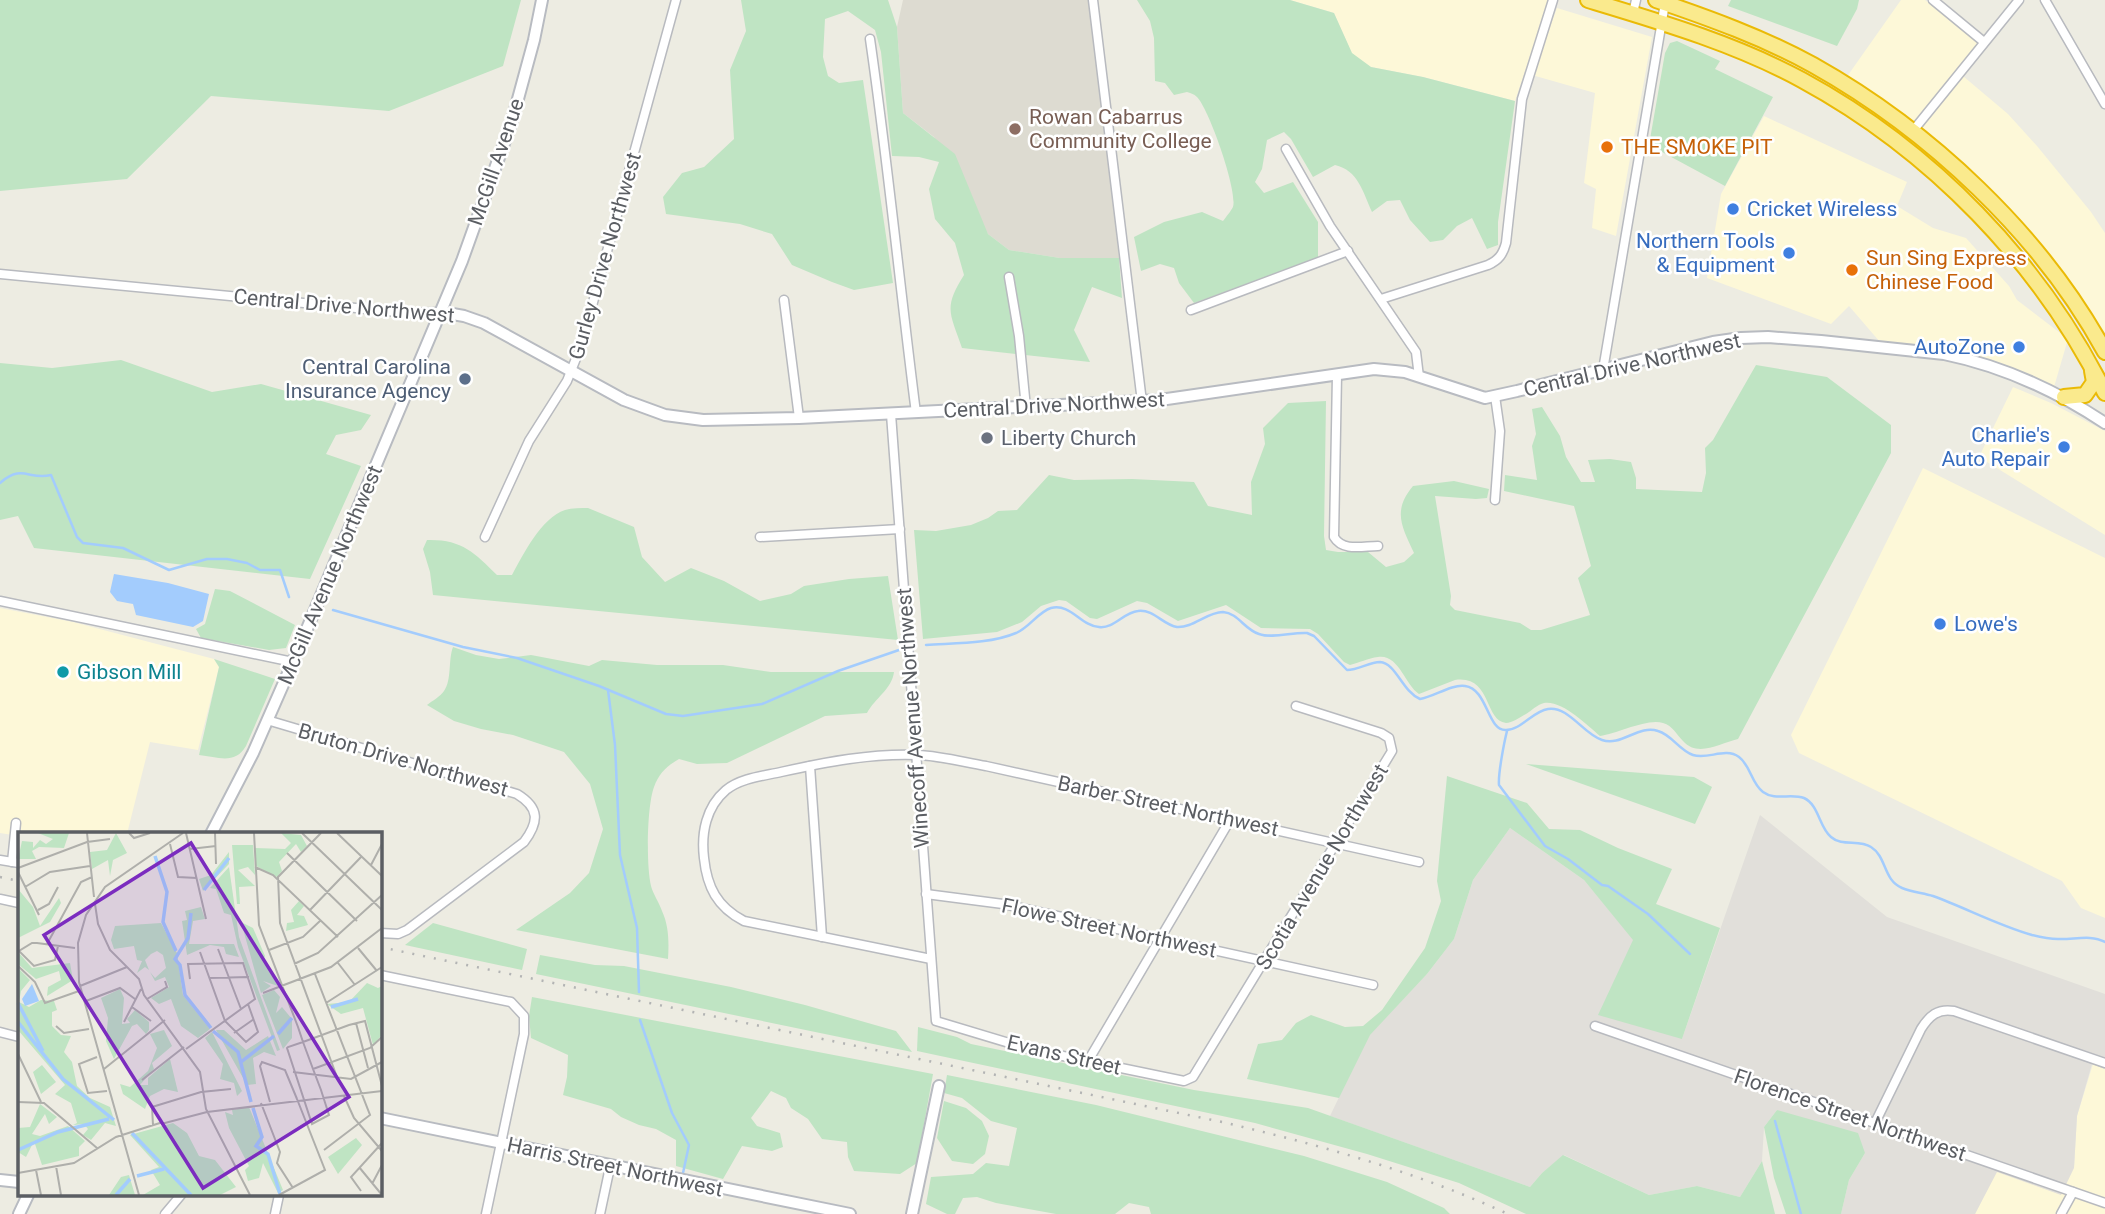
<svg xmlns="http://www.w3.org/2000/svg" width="2105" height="1214" viewBox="0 0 2105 1214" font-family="Roboto,sans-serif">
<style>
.commercial{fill:#fdf8d8}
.industrial{fill:#e1dfda}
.education{fill:#dddbd1}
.green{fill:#bfe4c3}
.water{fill:#a3ccfd}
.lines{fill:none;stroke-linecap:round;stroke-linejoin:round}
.stream{stroke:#a3ccfd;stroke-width:2.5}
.street-casing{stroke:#b8babf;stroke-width:11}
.secondary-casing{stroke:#b8bbc1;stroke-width:14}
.highway-casing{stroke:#eaba06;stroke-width:18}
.street{stroke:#fff;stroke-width:8}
.secondary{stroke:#fff;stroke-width:10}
.highway{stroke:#faea8d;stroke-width:14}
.rail{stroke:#b3b4b4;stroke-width:2.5;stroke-dasharray:2 9;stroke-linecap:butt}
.education-dot{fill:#8d6e63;stroke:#fff;stroke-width:2.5}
.food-dot{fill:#e8710a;stroke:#fff;stroke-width:2.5}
.shop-dot{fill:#3f7fe0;stroke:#fff;stroke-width:2.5}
.service-dot{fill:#5c6f8a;stroke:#fff;stroke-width:2.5}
.worship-dot{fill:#6b7280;stroke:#fff;stroke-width:2.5}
.culture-dot{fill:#0f9aa8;stroke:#fff;stroke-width:2.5}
.labels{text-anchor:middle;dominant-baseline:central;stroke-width:5;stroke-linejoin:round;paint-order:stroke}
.education-label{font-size:21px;fill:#785e54;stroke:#fff;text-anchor:start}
.food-label{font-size:21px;fill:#c56008;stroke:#fff;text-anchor:start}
.street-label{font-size:21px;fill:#5b5e63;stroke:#fff}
.shop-label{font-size:21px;fill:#366cbe;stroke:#fff;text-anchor:end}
.service-label{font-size:21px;fill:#4e5e75;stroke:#fff;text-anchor:end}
.worship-label{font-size:21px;fill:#5b616d;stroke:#fff;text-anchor:start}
.culture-label{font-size:21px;fill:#0d838f;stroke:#fff;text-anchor:start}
.inset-river{fill:none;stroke:#a3ccfd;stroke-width:3.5}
.inset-road{fill:none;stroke:#afafab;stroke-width:2}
.view{fill:#7b2cbf;fill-opacity:0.15;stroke:#7b2cbf;stroke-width:3.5}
.inset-edge{fill:none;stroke:#5b5e63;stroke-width:3.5}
</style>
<rect width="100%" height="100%" fill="#edece2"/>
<g class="commercial">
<polygon points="1290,0 1549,0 1515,101 1423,77 1371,67 1352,54 1334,13"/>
<polygon points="1901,0 1925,0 1980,43 1957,71 2008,114 2037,146 2091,212 2105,233 2105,333 2075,287 2005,204 1920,128 1846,78"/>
<polygon points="1557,8 1652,37 1616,236 1592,228 1596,189 1584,183 1595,93 1532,75"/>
<polygon points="1764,116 1907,182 1897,206 1933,228 1966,238 2009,286 2017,300 2068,339 2054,387 1970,355 1880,342 1849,306 1831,324 1707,278 1721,194"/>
<polygon points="2013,387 2051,403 2105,431 2105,535 1979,457"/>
<polygon points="1923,468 2105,558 2105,918 2081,908 2062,881 1799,753 1791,735"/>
<polygon points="0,608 73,622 214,659 219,667 198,750 150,742 127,834 19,834 19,836 0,833"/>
<polygon points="2093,1064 2105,1069 2105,1214 1975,1214 1996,1172 2074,1168 2077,1116"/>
</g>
<polygon class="industrial" points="1760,815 1887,917 2105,994 2105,1069 2092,1064 2077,1116 2074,1168 2061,1195 1997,1172 1975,1214 1841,1214 1849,1180 1865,1153 1777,1110 1764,1127 1762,1161 1740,1197 1697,1186 1649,1195 1564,1155 1542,1173 1530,1187 1330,1116 1369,1035 1427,974 1454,939 1473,880 1510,828 1584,880 1634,940 1682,1039"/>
<polygon class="education" points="903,0 1091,0 1119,258 1060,258 1009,250 988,234 934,137 903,113 897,27"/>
<g class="green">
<polygon points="0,0 521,0 503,66 389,111 211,96 127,179 0,191"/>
<path d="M741,0H888L897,27L903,113L955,154L988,234L1009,250L1060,258H1119L1122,298L1092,287L1074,330L1090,362L962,348C950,313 943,308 964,275L955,243L935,219L929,189L939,162L919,157L892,156L881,52L875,30L848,11L825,19L823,57L828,76L839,83L863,80L893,283L854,290L832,282L792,265L772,234L740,224L666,214L663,197L682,173L704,167L734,139L730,70L746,31Z"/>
<path d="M1137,0H1290L1334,13L1352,53L1371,67L1423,77L1515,101L1498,222V245L1487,249L1472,218L1457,226L1443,240L1430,242L1410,220L1400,200L1387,201L1372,212C1363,192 1358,170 1335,165L1313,177L1291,139L1284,132L1267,140L1262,169L1255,182L1264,193L1293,182L1318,222V258L1194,303L1179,283L1174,268L1160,264L1141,271L1134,237L1164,222L1202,212L1223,221C1226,217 1231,211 1233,207C1238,191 1209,109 1197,97C1194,94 1190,93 1187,92L1174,95L1165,83L1155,81L1154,38L1150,21Z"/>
<polygon points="1731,0 1859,0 1857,9 1837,46 1728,6"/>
<polygon points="1677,41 1720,61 1715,69 1773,97 1725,186 1649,145 1665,53 1670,43"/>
<polygon points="121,360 212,392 261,384 371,415 361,430 336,435 326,454 361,466 310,579 34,548 18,516 0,520 0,363 52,368"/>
<path d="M1756,365L1827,377L1891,425V453L1738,739C1720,743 1698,758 1683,741C1676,734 1673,726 1663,723C1647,718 1617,734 1600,736C1587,725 1562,700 1544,703C1538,704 1531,711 1526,714C1520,717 1512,723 1506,723C1484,721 1492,675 1455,680L1419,694C1405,685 1399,654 1378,657C1368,658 1359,663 1350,665L1344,662L1318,634L1310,629L1261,628L1226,605L1178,621L1147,603L1137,601L1097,619L1090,618L1066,601L1059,600L1041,606L1022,622L997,632L923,639L914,530L936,531L971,525L988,518L998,511L1017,510L1049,475L1074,480L1132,479L1194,482L1208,506L1252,515L1251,482L1265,444L1263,428L1288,403L1326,401L1324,536L1326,550L1338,552H1368L1386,567L1404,562L1414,553C1402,527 1392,511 1413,486L1454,481L1489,489L1487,498L1476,499L1435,496L1451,596L1450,605L1455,610L1520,623L1531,630H1541L1590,615L1578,578L1591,566L1574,506L1504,491L1505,475L1537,480L1532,446L1536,434L1532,409L1542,407L1560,436L1566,457L1581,482H1595L1588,460L1610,459L1631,462L1636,478V489L1702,492L1706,473L1705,448L1713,440Z"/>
<path d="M588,508L634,527L642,557L665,582L691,568L724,581L760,601L791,594L804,586L849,579L888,576L898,640L433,595L430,572L423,549L427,540C461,539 474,552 497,575H512C523,555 541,518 565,510C572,508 581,508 588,508Z"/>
<polygon points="215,589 230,591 295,625 286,648 269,650 201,638 196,629 205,624"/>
<path d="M453,647L476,655L499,659L531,655L589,666L602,660L657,665H723L771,672H894C892,689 875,698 867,713L825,716L727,763L697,764L679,759C667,766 659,773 654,787C647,806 646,865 651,886C653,894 659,902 662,911C669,926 669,943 668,959L516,930L570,893L589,873L603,829L590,784L564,752L513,735L481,729L454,721L427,705C432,701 441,696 444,691C452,680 448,660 453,647Z"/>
<path d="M214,659L275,679L246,746C235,765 218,757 199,755L219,667Z"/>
<polygon points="1526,764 1694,777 1712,787 1695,824"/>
<polygon points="1447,776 1527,803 1549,829 1580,830 1618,848 1672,869 1656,904 1720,928 1682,1039 1598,1015 1633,940 1584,880 1510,828 1473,880 1454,939 1427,974 1370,1035 1339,1098 1247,1079 1258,1044 1282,1040 1296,1023 1311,1015 1345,1027 1363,1026 1382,1010 1425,948 1441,901 1437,881"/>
<polygon points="433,923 527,949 522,970 405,945"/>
<polygon points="540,955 595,965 624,966 731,987 805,1005 896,1031 912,1052 536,974"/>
<polygon points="532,997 933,1074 917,1163 900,1174 854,1171 848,1157 847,1142 822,1139 808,1119 791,1108 786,1098 771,1091 751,1118 757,1126 780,1133 783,1147 772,1151 742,1146 723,1179 676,1166 676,1140 656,1129 639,1125 621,1117 611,1109 563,1095 567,1077 568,1055 531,1038 529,1016"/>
<polygon points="918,1027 957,1037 971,1044 1194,1090 1308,1108 1530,1187 1542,1173 1563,1155 1649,1195 1697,1186 1740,1197 1762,1161 1775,1214 1526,1214 1459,1183 1367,1154 1255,1123 917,1051"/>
<polygon points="947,1075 1096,1105 1304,1156 1387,1182 1444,1208 1450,1214 1151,1214 1149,1207 1129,1203 1115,1214 1056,1214 996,1203 977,1197 963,1198 955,1214 947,1214 926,1204 931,1177 973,1174 986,1163 1009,1166 1017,1128 991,1121 962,1098 944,1093"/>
<polygon points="944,1101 966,1108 982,1121 989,1136 985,1154 973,1164 952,1161 937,1138"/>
<polygon points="1777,1110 1858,1133 1865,1153 1849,1180 1841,1214 1786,1214 1774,1178 1764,1127"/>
</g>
<polygon class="water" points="114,574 168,583 209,594 203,621 193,627 136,615 133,604 117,601 110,592"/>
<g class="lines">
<g class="stream">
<path d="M0,483C23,463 29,481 51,475L77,537L83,543L123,548L169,570L207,559H227L247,563L260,570H280L289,597"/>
<polyline points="333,610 463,647 517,658 599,686 666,714 683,716 762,704 838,671 899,650"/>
<path d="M926,645C955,643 990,644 1016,633C1029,628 1038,612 1051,608C1071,603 1081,626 1099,627C1114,629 1124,612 1138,611C1154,609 1163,625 1177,627C1193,628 1207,612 1223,612C1238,613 1245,630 1259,634C1273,639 1292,632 1307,633L1314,636L1347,670C1359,670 1369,662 1380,662C1396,663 1402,691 1420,699C1434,697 1451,684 1465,686C1488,689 1487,731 1506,730C1521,730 1533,711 1548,709C1569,706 1583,734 1602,740C1621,747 1639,724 1658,731C1672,735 1679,750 1693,755C1708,760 1725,747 1739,757C1751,766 1751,783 1763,792C1775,801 1791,793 1804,798C1819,805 1819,827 1831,837C1842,847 1859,839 1871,847C1887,857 1883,880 1902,888C1912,892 1923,893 1933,896C1966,908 1997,925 2032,935C2040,937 2049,939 2058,939C2073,940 2091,934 2105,942"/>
<polyline points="608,690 615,745 620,855 637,928 639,992"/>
<path d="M1507,731C1504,743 1498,774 1499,785L1545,846L1568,859L1602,885L1608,886L1648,914L1690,954"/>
<polyline points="640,1020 672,1113 689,1145 683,1173"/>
<polyline points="1775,1121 1801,1214"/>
</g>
<g class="street-casing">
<g id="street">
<polyline points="1093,0 1142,402"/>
<polyline points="1933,0 1984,42"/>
<polyline points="2045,0 2105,104"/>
<polyline points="1633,13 1636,0"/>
<path d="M870,39C888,163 900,288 916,413"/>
<polyline points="1912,132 2019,0"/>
<polyline points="1286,149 1330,226 1416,352 1419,377"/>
<polyline points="0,274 408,313 441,312"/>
<polyline points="1009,277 1019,336 1026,408"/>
<path d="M1381,299L1488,265C1499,260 1503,254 1506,243L1522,99L1553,0"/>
<polyline points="784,300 799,418"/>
<polyline points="1191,310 1348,251"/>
<polyline points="1603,370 1665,3"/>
<path d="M1337,375L1334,537C1343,552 1363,546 1378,546"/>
<polyline points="1495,396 1500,431 1495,500"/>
<polyline points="891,414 936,1021 1029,1049 1184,1081 1193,1077 1392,751 1389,738 1381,733 1296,706"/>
<polyline points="485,537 529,441 567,381 581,346 676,0"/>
<polyline points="760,537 900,529"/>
<polyline points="0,601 293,662"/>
<path d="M267,720L517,794C540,808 539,822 524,842L407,930L398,934L380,933"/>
<polyline points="810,766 822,937"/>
<polyline points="0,860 19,863"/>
<polyline points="12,862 16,823"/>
<polyline points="926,894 1003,904 1373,985"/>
<polyline points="0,899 19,903"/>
<path d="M931,959L744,921C717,907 707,887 704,858C701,833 706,807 726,790C741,778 763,776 781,772C826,762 872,753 918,755C941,756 963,762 986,766L1419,862"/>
<polyline points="380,975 511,1002 524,1016 524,1034 486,1214"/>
<polyline points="1595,1026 2105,1203"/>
<polyline points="0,1032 19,1037"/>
<polyline points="1088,1061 1230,820"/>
<path d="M1875,1123L1921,1029C1929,1016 1938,1008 1954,1011L2105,1063"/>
<polyline points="165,1214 181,1195"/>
<polyline points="275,1214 279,1195"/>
<polyline points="600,1214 610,1167"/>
<polyline points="2061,1214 2073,1192"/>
</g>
</g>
<g class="secondary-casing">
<g id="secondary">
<path d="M441,312L464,316L484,323L624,400L665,415L703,420L799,418L1160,400L1374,369L1405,372L1485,398L1517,391L1713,342L1741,338L1768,337L1821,341L1944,354C2003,366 2055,390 2105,423"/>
<polyline points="211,834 253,753 293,662 462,261 512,121 534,40 542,0"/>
<polyline points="380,1118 850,1214"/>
<polyline points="0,1180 19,1182"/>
<polyline points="19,1214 28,1195"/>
<polyline points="912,1214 939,1086"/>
</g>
</g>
<g class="highway-casing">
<g id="highway">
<path d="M1588,0C1661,22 1736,44 1802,80C1931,150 2040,262 2105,393"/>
<path d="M1656,0C1709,18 1764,38 1813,65C1929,130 2041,234 2105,352"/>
<polyline points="2064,397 2085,395 2094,382 2092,371"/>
</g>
</g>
<use href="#street" class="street"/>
<use href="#secondary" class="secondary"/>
<use href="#highway" class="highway"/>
<g class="rail">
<polyline points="0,877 19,881"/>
<path d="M380,947L1222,1122C1320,1145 1417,1172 1508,1214"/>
</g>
</g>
<circle class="education-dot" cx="1015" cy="129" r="7"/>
<g class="food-dot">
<circle cx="1607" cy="147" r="7"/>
<circle cx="1852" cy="270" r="7"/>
</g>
<g class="shop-dot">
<circle cx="1733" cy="209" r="7"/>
<circle cx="1789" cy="253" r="7"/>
<circle cx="2019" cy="347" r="7"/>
<circle cx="2064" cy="447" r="7"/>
<circle cx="1940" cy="624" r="7"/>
</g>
<circle class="service-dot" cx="465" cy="379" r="7"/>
<circle class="worship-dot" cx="987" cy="438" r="7"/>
<circle class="culture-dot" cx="63" cy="672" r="7"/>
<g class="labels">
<g class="education-label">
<text x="1029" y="117">Rowan Cabarrus<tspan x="1029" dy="24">Community College</tspan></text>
</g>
<g class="food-label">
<text x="1621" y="147">THE SMOKE PIT</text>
<text x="1866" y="258">Sun Sing Express<tspan x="1866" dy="24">Chinese Food</tspan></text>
</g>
<g class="street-label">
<text transform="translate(496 162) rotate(-71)">McGill Avenue</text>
<text transform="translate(605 256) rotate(-74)">Gurley Drive Northwest</text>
<text transform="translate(344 306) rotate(5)">Central Drive Northwest</text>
<text transform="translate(1632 365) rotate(-13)">Central Drive Northwest</text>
<text transform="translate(1054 405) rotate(-3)">Central Drive Northwest</text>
<text transform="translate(330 575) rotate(-67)">McGill Avenue Northwest</text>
<text transform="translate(913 718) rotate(-94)">Winecoff Avenue Northwest</text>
<text transform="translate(403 760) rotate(16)">Bruton Drive Northwest</text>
<text transform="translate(1168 806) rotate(12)">Barber Street Northwest</text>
<text transform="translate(1322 867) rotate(-59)">Scotia Avenue Northwest</text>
<text transform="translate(1109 928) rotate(12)">Flowe Street Northwest</text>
<text transform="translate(1064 1055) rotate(13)">Evans Street</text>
<text transform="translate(1850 1115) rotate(19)">Florence Street Northwest</text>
<text transform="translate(615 1167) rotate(12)">Harris Street Northwest</text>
</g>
<g class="shop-label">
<text x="1747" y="209" text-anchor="start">Cricket Wireless</text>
<text x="1775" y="241">Northern Tools<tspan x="1775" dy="24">&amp; Equipment</tspan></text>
<text x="2005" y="347">AutoZone</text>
<text x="2050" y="435">Charlie's<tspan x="2050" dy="24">Auto Repair</tspan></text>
<text x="1954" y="624" text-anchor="start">Lowe's</text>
</g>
<g class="service-label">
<text x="451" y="367">Central Carolina<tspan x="451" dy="24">Insurance Agency</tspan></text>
</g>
<g class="worship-label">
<text x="1001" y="438">Liberty Church</text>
</g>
<g class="culture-label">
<text x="77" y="672">Gibson Mill</text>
</g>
</g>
<g transform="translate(18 832)">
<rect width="364" height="364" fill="#edece2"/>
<path d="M20,1H51L46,16L21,15L14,19L18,27H0L4,9L15,10V16L22,8L28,12L35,7ZM98,1L109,21L95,28L92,44L90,28L74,37L72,20L89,18ZM263,1L283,3L289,14L283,20L278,12L261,30L264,39L259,45L238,34L237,16L267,17L273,11ZM214,13H235L237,43L230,35L220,38L237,54L221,55L222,72H219ZM211,20V32L185,59L181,47L193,43ZM211,35L221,105L262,218L259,219L220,115L213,83L206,81L198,57L192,56ZM0,57L15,75L22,94L41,66L43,71L32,90L0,106ZM281,69L286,74L279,83L286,84L290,93L268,99L269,91L276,90L273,78ZM183,75L187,87L175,89L171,112H216L221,125L208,122L206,115L192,113L169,123L164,89L169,88L167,79ZM223,90L235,96L247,124L245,129L260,154L245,149L253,154L243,161ZM143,91L159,121L165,163L192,197L180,206L163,194L153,167L141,172L133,166L151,155L147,145L137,149L132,140L137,146L148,136L145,123L139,119L133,122L127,128L131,138L127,135L119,141L124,129L119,128L116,114L96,117L93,108L97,94ZM0,120L14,136L52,131L55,148L29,164L30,155L43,148L41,139L18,147L0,132ZM0,136L12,148L3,159L1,170L11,175L23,168L36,169L39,178L34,180V194L43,203L53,204L46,220L54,230L59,254L72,266L92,275L98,294L87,291L73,308L65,303L70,297L66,292L55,293L59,291L53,271L37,262L47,253L0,198ZM349,151L360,156L364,154V203L355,213L345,176L323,182L309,172L331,170ZM102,157L106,166L104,192L112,191L109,187L117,178L131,190V198L128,202L119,192L114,194L96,227L88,209L90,186L83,166ZM256,158L262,165L258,181L264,175L274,187V206L265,217L244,163ZM146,198L154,214L134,231L136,237L122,253H130V246L152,227L160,260L146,257L132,264L127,277L105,262L102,252L112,255L130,239L139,216L132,202ZM198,198H206L228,218L250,204L258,224L246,220L235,226L238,252L229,253ZM194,200L224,259L219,264L216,251L202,247L205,232L187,206ZM24,233L38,250L23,262L15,240ZM22,272L39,285L31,292L27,282L14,302L22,304L50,294L67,309L61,315V324L24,333L16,309L8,325L0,320V296L12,295ZM231,275L265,358L260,361L245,331L241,346L230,349L227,338L231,334L211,296L207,280L215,283L214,278ZM155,291L169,301L181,324L197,328L218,355L202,363H125L142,353L133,338L141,335L112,303ZM338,306L344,313L320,342L310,325ZM111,343L117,363H91L103,345Z" fill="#bfe4c3"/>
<path d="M14,152L21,169L7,174L4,167Z" fill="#a3ccfd"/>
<path class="inset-river" d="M137,24L149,60L145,90L158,119M186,58L211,26M173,81L170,106L157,127L162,133L167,163L193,196M0,171L25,219M313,175L340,167M0,190L45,247L96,288M195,199L220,220L233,270M260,202L274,186M223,230L256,204M235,276L244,305L238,314L250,322L262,362M114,301L173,363M0,318L40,300L91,287M119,344L146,337M98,363L112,347"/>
<path class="inset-road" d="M69,1L76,65M111,1L116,6L132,1M168,1L188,87M197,1L198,32M236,1L241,93L280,195L285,210L295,237L303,258L311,283L294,292L269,216L270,215L285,210L331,193L347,189L364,254M284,1L364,78M303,1L260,45L262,91L319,245M319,1L364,44M152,12L160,45L179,46M172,17L198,14M269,21L339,89M353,33L364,12M237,35L255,43L320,105M0,36L69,10L92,7M0,40L21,83M7,55L32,40L72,34M77,72L80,92L92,118L121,147L126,163L182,240L188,277L232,363M20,78L31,72L40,55M292,78L344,24M29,112L63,50L74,45M40,114L37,128L16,134L1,119L14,111H19L57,116M340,116L359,139M200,117L223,177M251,118L285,105L303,88M182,120L207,189L228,210L240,200L230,172M320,131L337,153M276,132L300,121L364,63M0,134L17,150L27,171L61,159M297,142L352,283L306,318M191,146L231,145M62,154L109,135M245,161L313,135L364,96M129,167L149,155L147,149M68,169L102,156L117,167M308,171L364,135M114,175L133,189M106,190L123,157M338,191L350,236M38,194L46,201L71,197M216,201L236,187M168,217L237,167L225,131L170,132L172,147M0,222L23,270M79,225L61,232L70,261L89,259M86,237L147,188M295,237L352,216L364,205M275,240L333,247L364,230M124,248L166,215M326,264L336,286L364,319M0,270L26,271L79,316M252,270L242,234L244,230L267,238L279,267M243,271L262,320L259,331L275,356M189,280L364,259M143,292L189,280M135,293L134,275L183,260L213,257M38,334L43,363M341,335L364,363M18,338L23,363M0,341L56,331L98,305L145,290M354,352L364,333M343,359L333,345L364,311M121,363L61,150L60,111L68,83L87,55L165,1M261,363L307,338L279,267"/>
<path class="view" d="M173,11L331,265L185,356L26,103Z"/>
<rect width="364" height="364" class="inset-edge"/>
</g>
</svg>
